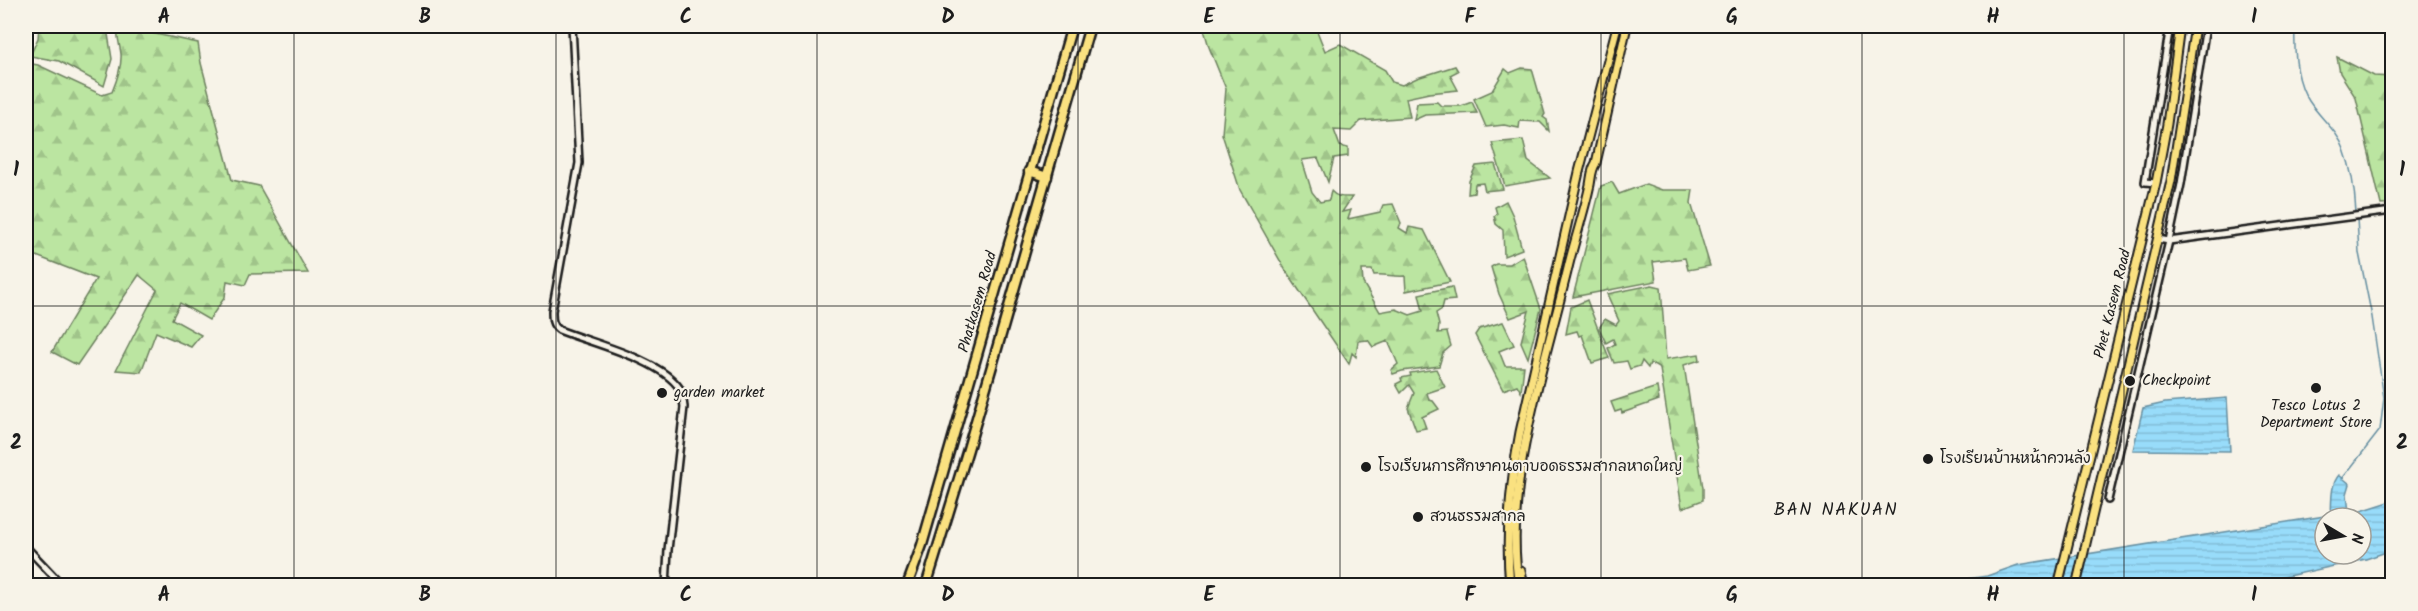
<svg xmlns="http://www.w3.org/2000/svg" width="2418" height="611" viewBox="0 0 2418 611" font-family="Kalam,'Playpen Sans Thai',sans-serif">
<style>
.forest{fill:url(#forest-firs);stroke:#6c805e;stroke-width:1.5}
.water{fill:url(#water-rules);stroke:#668fa1;stroke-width:1.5;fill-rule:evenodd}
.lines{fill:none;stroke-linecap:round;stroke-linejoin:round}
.stream{stroke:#668fa1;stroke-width:1.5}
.minor-casing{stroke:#1c1c1c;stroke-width:10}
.major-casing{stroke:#1c1c1c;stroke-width:11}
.highway-casing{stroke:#1c1c1c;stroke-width:13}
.minor{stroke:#f7f3e8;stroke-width:5}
.major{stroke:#fae180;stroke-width:7}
.highway{stroke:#fae180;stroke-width:8}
.grid{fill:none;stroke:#1c1c1c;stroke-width:1.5;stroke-opacity:0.55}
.poi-dot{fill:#1c1c1c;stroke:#f7f3e8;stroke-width:2}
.labels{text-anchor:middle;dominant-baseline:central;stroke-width:4.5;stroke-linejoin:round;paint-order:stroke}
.street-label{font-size:15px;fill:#1c1c1c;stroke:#f7f3e8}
.poi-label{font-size:15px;fill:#1c1c1c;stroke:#f7f3e8;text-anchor:start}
.quarter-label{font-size:18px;letter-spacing:1.5px;fill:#1c1c1c;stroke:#f7f3e8}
.neatline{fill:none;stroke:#1c1c1c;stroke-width:2}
.grid-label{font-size:20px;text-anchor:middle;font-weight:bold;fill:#1c1c1c}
</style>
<defs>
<pattern id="forest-firs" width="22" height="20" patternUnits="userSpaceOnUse" patternTransform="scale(1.5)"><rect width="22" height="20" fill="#bbe5a1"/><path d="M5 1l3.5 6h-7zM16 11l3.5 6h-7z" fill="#a0c48a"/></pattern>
<pattern id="water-rules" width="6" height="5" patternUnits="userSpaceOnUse" patternTransform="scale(1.5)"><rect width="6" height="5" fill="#98dcfa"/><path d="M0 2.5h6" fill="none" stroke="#82bcd6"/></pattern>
</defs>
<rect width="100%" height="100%" fill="#f7f3e8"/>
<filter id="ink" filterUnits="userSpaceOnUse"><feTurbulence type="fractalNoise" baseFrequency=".0167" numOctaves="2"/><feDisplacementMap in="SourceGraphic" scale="12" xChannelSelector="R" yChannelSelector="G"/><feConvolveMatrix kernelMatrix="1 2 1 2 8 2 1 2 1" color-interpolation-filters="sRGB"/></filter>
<g filter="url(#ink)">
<g class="forest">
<polygon points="39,26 111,26 108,34 112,59 104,86 59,61 30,56 38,38"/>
<path d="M118,26L198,43L201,63L232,180L259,186L308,273L250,274L245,285L227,281L225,297L209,320L180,303L172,319L201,335L191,347L156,332L141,372L116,370L157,290L139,275L77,365L52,352L96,279L26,252V63L38,65L102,95L112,92C117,80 122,67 121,54C120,44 116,37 118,26Z"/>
<path d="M1203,26H1315L1325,51L1340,44L1385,70L1392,82L1402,85L1417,78L1455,66L1458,71L1450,75L1458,90L1429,93L1406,98L1410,117L1361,121L1351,131L1334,130L1340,146L1348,148V156L1334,158L1328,182L1318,158L1302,160L1312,192L1320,202L1329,200L1331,191C1337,198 1343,197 1352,197L1342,212L1351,210L1348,219L1380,212L1383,205L1393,204L1401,223L1399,228L1407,233L1409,227L1424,230L1450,282L1406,291L1405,276C1394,277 1385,274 1374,275L1372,270H1362L1363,283L1380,312L1396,309L1410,315L1423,311L1419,294L1452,287L1455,300L1444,301L1442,309L1436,313L1439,325L1438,333L1447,332L1451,346L1443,353L1439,366L1402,371L1393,374L1391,370L1398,364L1388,341L1373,347L1368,340L1358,341L1356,357L1352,353L1349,364L1286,271L1240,190L1222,134L1226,89L1209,47Z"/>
<polygon points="2337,57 2374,76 2392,77 2392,204 2381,205 2356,98 2340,73"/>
<polygon points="1522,68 1532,69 1545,114 1543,117 1547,120 1549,131 1540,122 1520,121 1519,128 1504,125 1486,127 1474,99 1492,91 1505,69 1510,73"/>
<polygon points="1437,102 1441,106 1461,106 1472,102 1477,113 1425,115 1414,120 1417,103"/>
<polygon points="1523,140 1528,161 1550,178 1505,186 1492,143"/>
<polygon points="1495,164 1503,189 1485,191 1483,183 1475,184 1474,193 1468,194 1469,181 1476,166"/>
<polygon points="1612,182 1619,194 1646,184 1662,190 1693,190 1691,203 1710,266 1688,270 1685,258 1653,262 1656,281 1573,297 1601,186"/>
<polygon points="1506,201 1513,216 1522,249 1504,256 1503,230 1496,224 1494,216 1497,214 1495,207"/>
<polygon points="1523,256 1541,309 1528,358 1521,342 1529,311 1510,318 1499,294 1491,267 1496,264 1510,264"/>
<polygon points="1652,285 1661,287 1666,359 1699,354 1700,360 1684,365 1703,488 1703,500 1682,508 1660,369 1650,363 1648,368 1642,361 1640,366 1630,369 1627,361 1614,363 1608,348 1615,344 1613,339 1606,343 1599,328 1605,319 1616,325 1619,321 1607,294"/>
<polygon points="1587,300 1609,358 1592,363 1582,335 1579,336 1577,331 1566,334 1571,307"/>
<polygon points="1503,322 1514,345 1499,351 1505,366 1524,366 1521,392 1517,385 1503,390 1475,335 1479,329"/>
<polygon points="1436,369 1445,387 1427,393 1429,400 1433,401 1439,409 1422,417 1426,428 1416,430 1408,408 1414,393 1409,385 1401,393 1396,384 1402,381 1401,378 1411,376 1410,373"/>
<polygon points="1657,387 1659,400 1622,413 1621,410 1615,412 1611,402"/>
</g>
<g class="water">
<polygon points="2227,398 2230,451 2133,450 2143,408 2165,403"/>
<path d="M2339,475L2350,484L2347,494L2349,513L2358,512L2392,501V550L2366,559L2247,585L1920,586L1987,576L2018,565L2331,515C2332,502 2330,485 2339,475ZM2325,518H2361V554H2325Z"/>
</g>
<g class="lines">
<g class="stream">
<path d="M2295,26C2294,50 2295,80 2309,101C2320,118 2337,130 2344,149C2352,170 2355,191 2356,213"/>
<polyline points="2342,479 2380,430 2384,398 2372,317 2359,253 2357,218"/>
</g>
<g class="minor-casing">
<g id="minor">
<path d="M572,26L579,163L552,311C552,319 552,325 559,330C591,343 661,359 680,389C683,394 683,401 684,407L668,550L666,586"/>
<polyline points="2156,183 2145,182 2170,26"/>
<polyline points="2158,239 2169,241 2392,211"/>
<polyline points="2108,500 2169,241 2181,184 2206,26"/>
<polyline points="26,547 63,586"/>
</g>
</g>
<g class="major-casing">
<g id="major">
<polyline points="1521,571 1524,586"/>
<path d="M1510,586C1505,533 1510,484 1520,432L1579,172L1617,26"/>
<path d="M1519,586C1502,488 1545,364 1568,268C1574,242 1583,216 1589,189C1592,179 1590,172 1596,163L1627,26"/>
<polyline points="2058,586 2156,183 2167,124 2180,26"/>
<polyline points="2076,586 2171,181 2195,26"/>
</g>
</g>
<g class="highway-casing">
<g id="highway">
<polyline points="1029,171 1047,177"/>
<polyline points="907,586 922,545 1072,26"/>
<polyline points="926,586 968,449 1090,26"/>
</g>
</g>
<use href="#minor" class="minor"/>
<use href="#major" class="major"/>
<use href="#highway" class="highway"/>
</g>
</g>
<path class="grid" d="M294,26V586M556,26V586M817,26V586M1078,26V586M1340,26V586M1601,26V586M1862,26V586M2124,26V586M26,306H2392"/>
<g class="poi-dot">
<circle cx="2130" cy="381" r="6"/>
<circle cx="2316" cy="388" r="6"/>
<circle cx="662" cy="393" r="6"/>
<circle cx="1928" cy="459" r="6"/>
<circle cx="1366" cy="467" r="6"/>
<circle cx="1418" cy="517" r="6"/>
</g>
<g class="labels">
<g class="street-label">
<text transform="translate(978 302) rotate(-74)">Phatkasem Road</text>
<text transform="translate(2113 304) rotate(-76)">Phet Kasem Road</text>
</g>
<g class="poi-label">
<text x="2142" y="381">Checkpoint</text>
<text x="674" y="393">garden market</text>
<text x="2316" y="406" text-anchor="middle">Tesco Lotus 2<tspan x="2316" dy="17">Department Store</tspan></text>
<text x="1940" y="459">โรงเรียนบ้านหน้าควนลัง</text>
<text x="1378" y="467">โรงเรียนการศึกษาคนตาบอดธรรมสากลหาดใหญ่</text>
<text x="1430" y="517">สวนธรรมสากล</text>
</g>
<g class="quarter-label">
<text x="1836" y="510">BAN NAKUAN</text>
</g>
</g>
<rect width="2418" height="611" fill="none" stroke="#f7f3e8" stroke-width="66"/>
<g transform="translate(2343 536) rotate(100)"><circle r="28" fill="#f7f3e8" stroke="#9f9d96" stroke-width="1.5"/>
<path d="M0-4.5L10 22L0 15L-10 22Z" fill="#1c1c1c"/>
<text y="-9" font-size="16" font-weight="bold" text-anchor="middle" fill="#1c1c1c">N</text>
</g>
<rect x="33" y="33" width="2352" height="545" class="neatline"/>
<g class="grid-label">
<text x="164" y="23">A</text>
<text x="425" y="23">B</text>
<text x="686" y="23">C</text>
<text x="948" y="23">D</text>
<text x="1209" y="23">E</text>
<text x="1470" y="23">F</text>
<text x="1732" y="23">G</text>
<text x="1993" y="23">H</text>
<text x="2254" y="23">I</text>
<text x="16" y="176">1</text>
<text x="2402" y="176">1</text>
<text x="16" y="449">2</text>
<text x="2402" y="449">2</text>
<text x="164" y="601">A</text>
<text x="425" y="601">B</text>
<text x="686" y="601">C</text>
<text x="948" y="601">D</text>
<text x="1209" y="601">E</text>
<text x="1470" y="601">F</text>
<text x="1732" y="601">G</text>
<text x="1993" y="601">H</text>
<text x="2254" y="601">I</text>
</g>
</svg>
